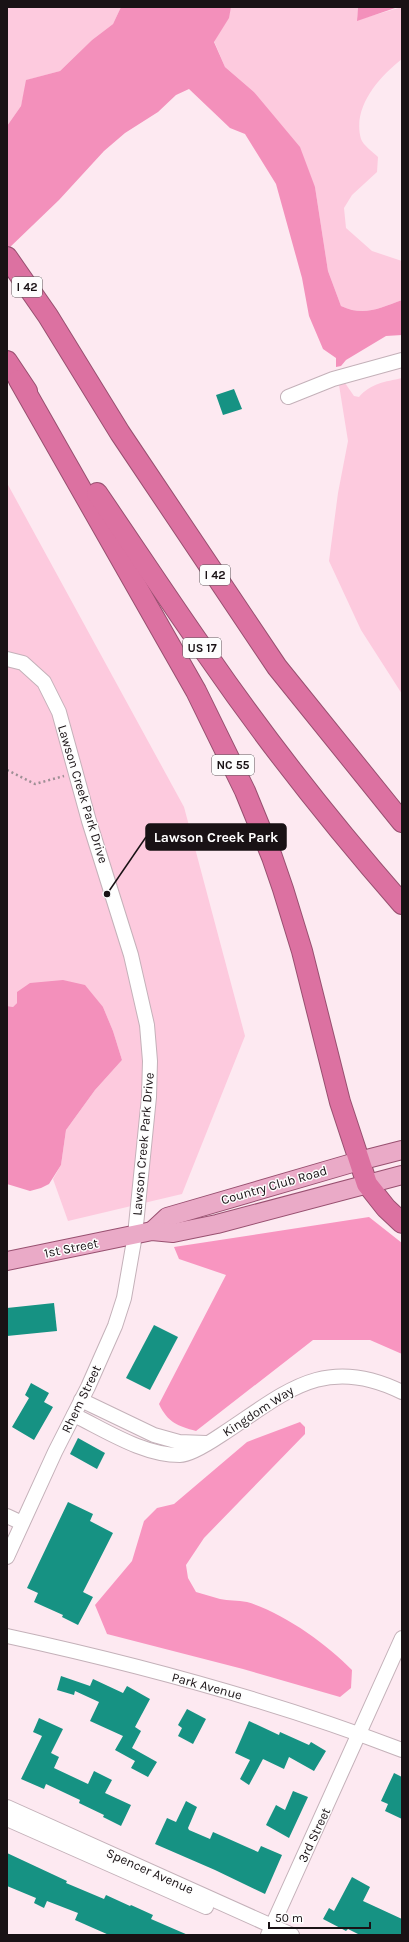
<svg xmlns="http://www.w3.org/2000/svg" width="409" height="1942" viewBox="0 0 409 1942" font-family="Karla,sans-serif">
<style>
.green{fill:#fdcade}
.forest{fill:#f895c0}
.water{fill:#f390bb}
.building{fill:#169283}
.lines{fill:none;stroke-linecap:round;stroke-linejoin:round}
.minor-casing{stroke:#c4b1b9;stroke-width:16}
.major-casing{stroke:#985070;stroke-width:20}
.highway-casing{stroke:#985070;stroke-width:22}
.path{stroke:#9e8f95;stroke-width:2.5;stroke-dasharray:2 3;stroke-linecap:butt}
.minor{stroke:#fff;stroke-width:14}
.major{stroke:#eaaac7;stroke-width:18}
.highway{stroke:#dc71a1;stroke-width:20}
.labels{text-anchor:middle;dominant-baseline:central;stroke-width:3;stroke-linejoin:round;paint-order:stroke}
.shield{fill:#fdfdfd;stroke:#5d585b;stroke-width:1}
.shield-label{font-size:12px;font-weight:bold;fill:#191215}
.street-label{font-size:13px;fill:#191215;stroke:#fdfdfd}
.leader{fill:none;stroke:#191215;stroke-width:1.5}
.callout-dot{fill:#191215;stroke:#fdfdfd;stroke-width:1.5}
.callout{fill:#191215;stroke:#191215;stroke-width:1.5}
.callout-label{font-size:14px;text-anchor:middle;font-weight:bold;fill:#fff}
</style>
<rect width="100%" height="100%" fill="#fde9f1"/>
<g class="green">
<polygon points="7,7 121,7 113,24 92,40 60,71 27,80 21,106 7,126"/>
<path d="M231,7H358L357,20L402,7V59C379,77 352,107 361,139C363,145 373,152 378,157L377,172L352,195L344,208L346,228L372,251L402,261V300C380,308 364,317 341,306L328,271L315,187L254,92L225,67L214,41L228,18Z"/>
<path d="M402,378V694L361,630L329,561L338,493L348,441L339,385L345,383L354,396L359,397C371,383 385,382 402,378Z"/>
<polygon points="7,483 184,807 245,1036 182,1194 68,1221 53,1179 61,1165 66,1130 95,1090 122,1060 113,1031 103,1007 17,1003 13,1007 7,1006"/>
</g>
<g class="forest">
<path d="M369,1217L402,1243V1354L370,1340H313L196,1431C178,1426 168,1423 159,1404L226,1275L179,1259L174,1247Z"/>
<path d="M300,1422L305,1427V1434L204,1538L186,1565L188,1578L196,1592C204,1594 212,1597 220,1599C228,1601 238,1600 247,1602C282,1612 327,1644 352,1670L351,1688L340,1697L243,1669L107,1634L95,1605L132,1561L144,1521L157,1508L174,1504L247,1442Z"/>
</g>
<g class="water">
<path d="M121,7H231L229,18L214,42L225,67L254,92L300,147L315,187L328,271L341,306C364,317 380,308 402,300V335L386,336L346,360L341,366L336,367V358L323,349L309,316L302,278L276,184L245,134L230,128L189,89L176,95L158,112L125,133L104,151L59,200L7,250V126L21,106L26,80L60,71L92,40L113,24Z"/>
<polygon points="358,7 398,7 357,21"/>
<polygon points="63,980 85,985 103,1007 113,1031 122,1060 95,1090 66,1130 61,1165 49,1184 41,1188 30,1191 7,1184 7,1006 13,1007 17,1003 17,992 30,983"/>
</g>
<g class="building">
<polygon points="234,389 242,409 223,415 216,395"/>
<polygon points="54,1303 57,1331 7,1336 7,1308"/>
<polygon points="154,1325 178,1337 150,1390 126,1378"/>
<polygon points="31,1383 49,1393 44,1402 53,1407 34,1440 12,1427 29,1398 25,1395"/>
<polygon points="78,1438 105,1453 97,1469 70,1454"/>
<polygon points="68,1502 93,1514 90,1521 113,1533 83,1592 93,1597 78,1625 62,1617 63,1615 34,1602 38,1593 27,1588"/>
<polygon points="61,1676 90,1686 93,1679 123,1693 127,1686 150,1699 135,1727 141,1731 132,1748 157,1762 148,1777 131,1768 135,1761 115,1750 123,1736 90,1721 99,1702 75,1691 74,1695 57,1690"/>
<polygon points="187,1709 206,1719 193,1744 178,1736 182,1728 178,1725"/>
<polygon points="39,1718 63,1729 51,1753 59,1757 54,1768 88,1784 94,1771 112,1780 105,1793 131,1805 121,1826 103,1817 104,1815 79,1803 80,1800 46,1784 44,1789 21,1779 42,1736 33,1732"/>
<polygon points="249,1721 279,1735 280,1732 309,1745 311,1742 326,1751 314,1771 289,1757 284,1769 263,1759 249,1785 240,1779 250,1760 235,1753"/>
<polygon points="394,1773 402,1777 402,1819 385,1811 388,1804 381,1801"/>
<polygon points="293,1791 308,1797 289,1838 266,1825 276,1805 285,1810"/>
<polygon points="186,1801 197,1807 188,1828 189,1830 210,1839 213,1832 258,1852 261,1846 282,1855 265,1894 215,1870 155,1844 167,1818 176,1822"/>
<polygon points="7,1853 67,1881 66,1883 104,1899 106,1895 130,1906 131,1905 153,1915 151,1919 188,1935 109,1935 75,1920 78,1913 47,1901 44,1908 34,1903 36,1898 7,1886"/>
<polygon points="352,1877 370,1887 363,1901 402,1919 402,1935 360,1935 348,1929 346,1931 323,1919 329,1908 334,1911"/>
</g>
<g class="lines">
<g class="minor-casing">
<g id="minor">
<polyline points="288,397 333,379 402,360"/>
<polyline points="7,659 23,663 44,682 59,712 89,821 131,955 147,1025 150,1061 149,1097 135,1235 124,1298 115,1326 88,1387 55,1452 7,1557"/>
<polyline points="81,1400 154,1435 179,1442 206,1443"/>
<path d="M74,1415C107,1431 143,1455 180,1455C191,1455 212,1441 221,1435C284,1394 323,1353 402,1392"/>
<polyline points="7,1516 22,1523"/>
<path d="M7,1636C141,1665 274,1701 402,1750"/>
<polyline points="7,1807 292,1935"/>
<polyline points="7,1819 206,1907"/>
<polyline points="268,1935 402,1638"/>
</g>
</g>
<g class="major-casing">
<g id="major">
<polyline points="152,1231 167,1217 359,1161 402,1150"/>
<polyline points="7,1261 152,1231 173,1233 217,1224 402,1175"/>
</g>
</g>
<g class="highway-casing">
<g id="highway">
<polyline points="7,257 48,316 120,433 277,667 402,822"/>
<polyline points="7,361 27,391"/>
<polyline points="19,380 196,691 245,791 272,857 283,889 302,951 340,1102 367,1184 386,1208 402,1223"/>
<path d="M97,493C134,547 170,602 208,656C268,743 333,825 402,904"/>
</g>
</g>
<polyline class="path" points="7,770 35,784 64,776"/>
<use href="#minor" class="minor"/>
<use href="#major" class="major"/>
<use href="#highway" class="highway"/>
</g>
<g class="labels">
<g class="shield">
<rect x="12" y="277" width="30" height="20" rx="3"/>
<rect x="200" y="565" width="30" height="20" rx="3"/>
<rect x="183" y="638" width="38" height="20" rx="3"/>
<rect x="212" y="755" width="42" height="20" rx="3"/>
</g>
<g class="shield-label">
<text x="27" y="287">I 42</text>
<text x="215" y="575">I 42</text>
<text x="202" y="648">US 17</text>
<text x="233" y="765">NC 55</text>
</g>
<g class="street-label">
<text transform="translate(83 794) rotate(73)">Lawson Creek Park Drive</text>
<text transform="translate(143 1144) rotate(-85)">Lawson Creek Park Drive</text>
<text transform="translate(274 1185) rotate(-16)">Country Club Road</text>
<text transform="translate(71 1248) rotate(-11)">1st Street</text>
<text transform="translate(81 1399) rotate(-64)">Rhem Street</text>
<text transform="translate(258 1411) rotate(-33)">Kingdom Way</text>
<text transform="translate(207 1686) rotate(15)">Park Avenue</text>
<text transform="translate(314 1835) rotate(-65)">3rd Street</text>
<text transform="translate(150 1871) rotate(24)">Spencer Avenue</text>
</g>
</g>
<path class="leader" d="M107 894L146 837"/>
<circle class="callout-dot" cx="107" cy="894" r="4"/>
<rect class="callout" x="146" y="824" width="140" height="26" rx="4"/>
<g class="callout-label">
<text x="216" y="842">Lawson Creek Park</text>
</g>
<rect width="409" height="1942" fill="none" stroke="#191215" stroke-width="16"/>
<path d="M269 1922v6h101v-6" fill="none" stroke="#191215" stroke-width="2"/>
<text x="275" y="1922" font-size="12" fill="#191215" stroke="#fdfdfd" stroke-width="3" paint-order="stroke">50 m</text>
</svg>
